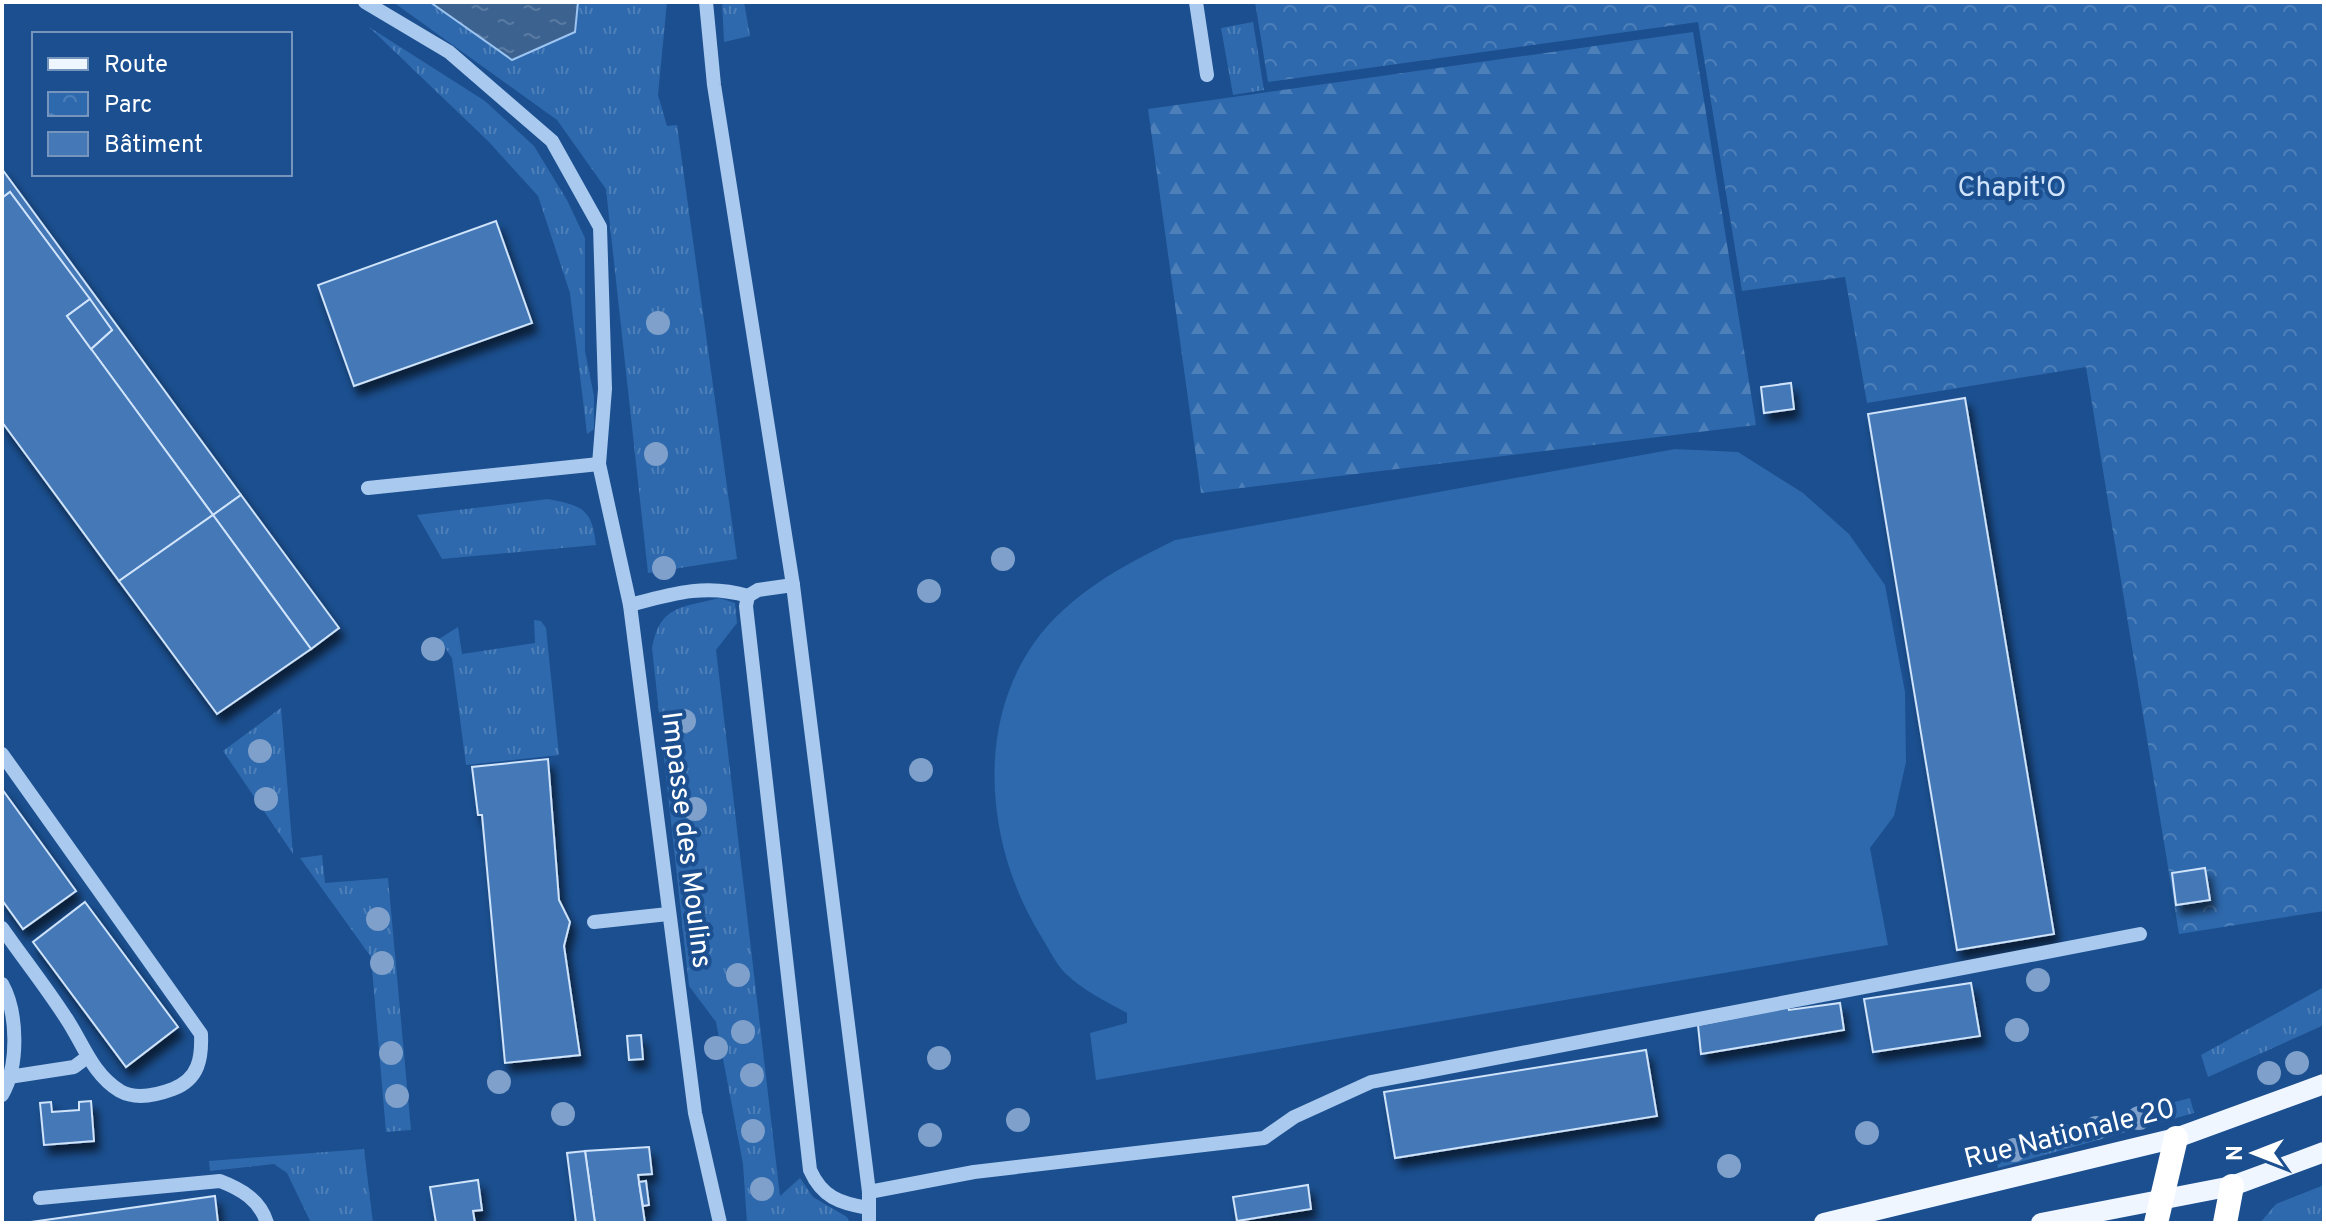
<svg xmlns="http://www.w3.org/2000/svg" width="2326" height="1225" viewBox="0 0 2326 1225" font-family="Overpass,sans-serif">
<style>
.grass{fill:url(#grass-tufts)}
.forest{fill:url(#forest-firs)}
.park{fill:url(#park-crowns)}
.pitch{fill:#2e69ad}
.water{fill:url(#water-ripples);stroke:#9cc4f0;stroke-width:2}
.building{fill:#4478b7;stroke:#cfe3fa;stroke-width:2;filter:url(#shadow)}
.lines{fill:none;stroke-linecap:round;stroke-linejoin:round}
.minor{stroke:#a9c9ee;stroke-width:14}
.major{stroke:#f0f6ff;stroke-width:20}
.highway{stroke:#fff;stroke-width:24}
.tree{fill:#7ea0ca}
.labels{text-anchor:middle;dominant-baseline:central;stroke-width:8;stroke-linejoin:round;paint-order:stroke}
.park-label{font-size:28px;fill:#cfe3fa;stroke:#1b4f8f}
.street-label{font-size:28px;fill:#fff;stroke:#1b4f8f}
</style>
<defs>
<pattern id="grass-tufts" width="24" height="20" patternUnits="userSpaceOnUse" patternTransform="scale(2)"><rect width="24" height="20" fill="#2e69ad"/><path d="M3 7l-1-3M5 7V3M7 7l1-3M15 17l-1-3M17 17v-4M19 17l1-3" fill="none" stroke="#4d80b9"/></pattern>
<pattern id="forest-firs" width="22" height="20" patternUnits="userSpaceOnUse" patternTransform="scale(2)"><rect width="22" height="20" fill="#2e69ad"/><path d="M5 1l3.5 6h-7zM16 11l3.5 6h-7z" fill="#4d80b9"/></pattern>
<pattern id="park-crowns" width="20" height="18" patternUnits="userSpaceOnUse" patternTransform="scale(2)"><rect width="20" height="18" fill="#2e69ad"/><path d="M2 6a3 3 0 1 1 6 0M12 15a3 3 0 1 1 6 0" fill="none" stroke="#4d80b9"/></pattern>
<pattern id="water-ripples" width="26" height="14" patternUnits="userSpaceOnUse" patternTransform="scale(2)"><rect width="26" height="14" fill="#3c6290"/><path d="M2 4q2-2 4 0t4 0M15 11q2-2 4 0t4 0" fill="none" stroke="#597aa1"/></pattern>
<filter id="shadow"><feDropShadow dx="5" dy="9" stdDeviation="4" flood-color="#0009"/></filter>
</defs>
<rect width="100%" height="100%" fill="#1b4f8f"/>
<g class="grass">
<polygon points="393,2 430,2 512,60 575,32 578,2 667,2 658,95 667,126 677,125 737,559 648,573 606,189 557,120"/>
<polygon points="722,2 744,2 750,36 724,42"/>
<polygon points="1253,22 1264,90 1233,95 1221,28"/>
<polygon points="369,27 485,101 534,146 567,200 585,238 585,351 594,396 594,429 587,434 570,293 538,196 489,142"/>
<path d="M548,499C582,506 592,508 596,545L442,559L417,515Z"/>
<path d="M719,598L735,603L737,623L716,650L780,1196L800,1178L813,1197L847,1217L850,1223H747L743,1164L716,1022L689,986L652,648C660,605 681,608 719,598Z"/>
<polygon points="534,620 541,621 546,628 559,755 466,765 452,658 439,639 458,627 462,654 535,643"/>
<polygon points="281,708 293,854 223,751"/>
<polygon points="322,855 325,883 388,878 411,1130 386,1132 371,957 300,858"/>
<polygon points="2324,987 2324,1025 2208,1077 2201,1055"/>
<polygon points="2190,1098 2194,1113 1998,1168 1993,1151 2135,1109 2152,1108"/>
<polygon points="364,1149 373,1223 311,1223 287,1173 274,1164 210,1171 209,1161"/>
<polygon points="2324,1185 2324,1223 2260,1223 2276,1204"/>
</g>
<polygon class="forest" points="1693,32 1756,425 1201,493 1148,109"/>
<polygon class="park" points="1255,2 2324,2 2324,911 2179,934 2086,367 1867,403 1845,277 1742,291 1698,22 1268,82"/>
<path class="pitch" d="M1675,449L1738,452L1803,493L1849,534L1885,585L1905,692L1906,762L1894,816L1870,848L1888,945L1096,1080L1090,1033L1127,1023V1013C1105,1001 1084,991 1065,973C1056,964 1049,949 1042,938C988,852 973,730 1034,643C1069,594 1122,566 1175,540Z"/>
<polygon class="water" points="430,2 578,2 575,32 512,60"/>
<g class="building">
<polygon points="2,169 241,495 213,515 91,349 112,330 10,192 2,198"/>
<polygon points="10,192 90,299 67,316 213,515 119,581 2,422 2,198"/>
<polygon points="496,221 532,323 354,386 318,285"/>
<polygon points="90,299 112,330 91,349 67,316"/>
<polygon points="1791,383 1794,409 1764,413 1761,387"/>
<polygon points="1965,398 2054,934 1957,950 1868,414"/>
<polygon points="241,495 339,628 311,649 213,515"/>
<polygon points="213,515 311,649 217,714 119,581"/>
<polygon points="548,759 559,900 570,922 564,946 580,1055 505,1063 482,815 478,815 472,767"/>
<polygon points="2,789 76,891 23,929 2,900"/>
<polygon points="2205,868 2210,900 2176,905 2172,873"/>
<polygon points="85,902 178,1027 126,1067 33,942"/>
<polygon points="1971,983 1980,1036 1873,1052 1864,999"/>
<polygon points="1840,1003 1844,1030 1701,1054 1698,1025 1788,1007 1789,1010"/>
<polygon points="641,1035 643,1059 629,1060 627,1036"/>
<polygon points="1646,1050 1657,1116 1395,1158 1384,1092"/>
<polygon points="91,1101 94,1141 44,1145 40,1103 51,1102 52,1112 79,1110 79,1102"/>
<polygon points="649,1147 652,1174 638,1175 645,1223 595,1223 585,1151"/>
<polygon points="585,1151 595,1223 576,1223 567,1153"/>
<polygon points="478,1180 482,1210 473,1211 475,1223 436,1223 430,1187"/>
<polygon points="646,1181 649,1205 643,1206 639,1182"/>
<polygon points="1308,1185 1311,1209 1237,1221 1233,1197"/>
<polygon points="215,1196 218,1223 24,1223"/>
</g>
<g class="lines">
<g class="minor">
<polyline points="365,2 449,52 552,141 600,227 605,389 599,464 630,605 695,1113 720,1223"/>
<polyline points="706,2 714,85 793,585 869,1192 869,1223"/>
<polyline points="1196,2 1207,75"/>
<polyline points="368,488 599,464"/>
<path d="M793,585L758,590L748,596L746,606L810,1170C822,1197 839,1203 868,1208"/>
<path d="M630,605C671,594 706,583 748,596"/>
<path d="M2,754L201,1034C202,1058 199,1079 173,1089C157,1095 136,1100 120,1091C92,1074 83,1043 66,1018C46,987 23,958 2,928"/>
<polyline points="594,922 668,914"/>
<path d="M2,984C18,1013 19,1066 2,1095"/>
<polyline points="9,1077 74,1067 86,1058"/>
<polyline points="869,1192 974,1172 1264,1138 1294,1117 1371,1082 2140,934"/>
<path d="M40,1198L220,1181C241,1189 260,1200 267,1223"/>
</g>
<g class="major">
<polyline points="1824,1223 2176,1138 2324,1084"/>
<polyline points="2041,1223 2232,1186 2324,1152"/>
</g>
<g class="highway">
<polyline points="2156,1223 2176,1138"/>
<polyline points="2225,1223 2232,1186"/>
</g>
</g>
<g class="tree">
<circle cx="658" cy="323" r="12"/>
<circle cx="656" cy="454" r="12"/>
<circle cx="1003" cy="559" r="12"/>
<circle cx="664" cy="568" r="12"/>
<circle cx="929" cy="591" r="12"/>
<circle cx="433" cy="649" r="12"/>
<circle cx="684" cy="721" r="12"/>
<circle cx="260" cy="751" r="12"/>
<circle cx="921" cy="770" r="12"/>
<circle cx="266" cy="799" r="12"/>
<circle cx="695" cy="809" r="12"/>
<circle cx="378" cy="919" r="12"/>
<circle cx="382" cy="963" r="12"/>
<circle cx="738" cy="975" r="12"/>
<circle cx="2038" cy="980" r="12"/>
<circle cx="2017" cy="1030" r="12"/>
<circle cx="743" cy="1032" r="12"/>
<circle cx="716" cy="1048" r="12"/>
<circle cx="391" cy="1053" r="12"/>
<circle cx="939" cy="1058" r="12"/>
<circle cx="2297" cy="1063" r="12"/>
<circle cx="2269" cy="1073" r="12"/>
<circle cx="752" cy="1075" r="12"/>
<circle cx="499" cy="1082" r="12"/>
<circle cx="397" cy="1096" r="12"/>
<circle cx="563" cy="1114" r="12"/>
<circle cx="2139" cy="1118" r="12"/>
<circle cx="1018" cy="1120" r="12"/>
<circle cx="2096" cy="1128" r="12"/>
<circle cx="753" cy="1131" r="12"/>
<circle cx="1867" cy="1133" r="12"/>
<circle cx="930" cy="1135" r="12"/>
<circle cx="2063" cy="1136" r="12"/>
<circle cx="2014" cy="1150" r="12"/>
<circle cx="1729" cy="1166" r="12"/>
<circle cx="762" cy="1189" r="12"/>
</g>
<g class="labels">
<g class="park-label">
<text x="2012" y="189">Chapit'O</text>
</g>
<g class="street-label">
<text transform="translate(685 840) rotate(83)">Impasse des Moulins</text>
<text transform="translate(2070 1135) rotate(-14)">Rue Nationale 20</text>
</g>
</g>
<rect width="2326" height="1225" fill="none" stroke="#ffffff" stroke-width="8"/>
<rect x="32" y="32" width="260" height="144" fill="#1b4f8f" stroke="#7695bc" stroke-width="2"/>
<rect x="48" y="58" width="40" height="12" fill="#f0f6ff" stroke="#7695bc" stroke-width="2"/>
<text x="104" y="72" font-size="24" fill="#ffffff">Route</text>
<rect x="48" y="92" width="40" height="24" fill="url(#park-crowns)" stroke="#7695bc" stroke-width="2"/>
<text x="104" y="112" font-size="24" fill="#ffffff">Parc</text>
<rect x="48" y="132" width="40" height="24" fill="#4478b7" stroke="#7695bc" stroke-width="2"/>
<text x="104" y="152" font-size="24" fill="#ffffff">Bâtiment</text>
<g transform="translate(2254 1153) rotate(270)" stroke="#1b4f8f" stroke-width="6" paint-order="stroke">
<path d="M0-6L14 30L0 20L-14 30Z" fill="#ffffff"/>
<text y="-12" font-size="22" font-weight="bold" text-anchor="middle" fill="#ffffff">N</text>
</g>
</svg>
